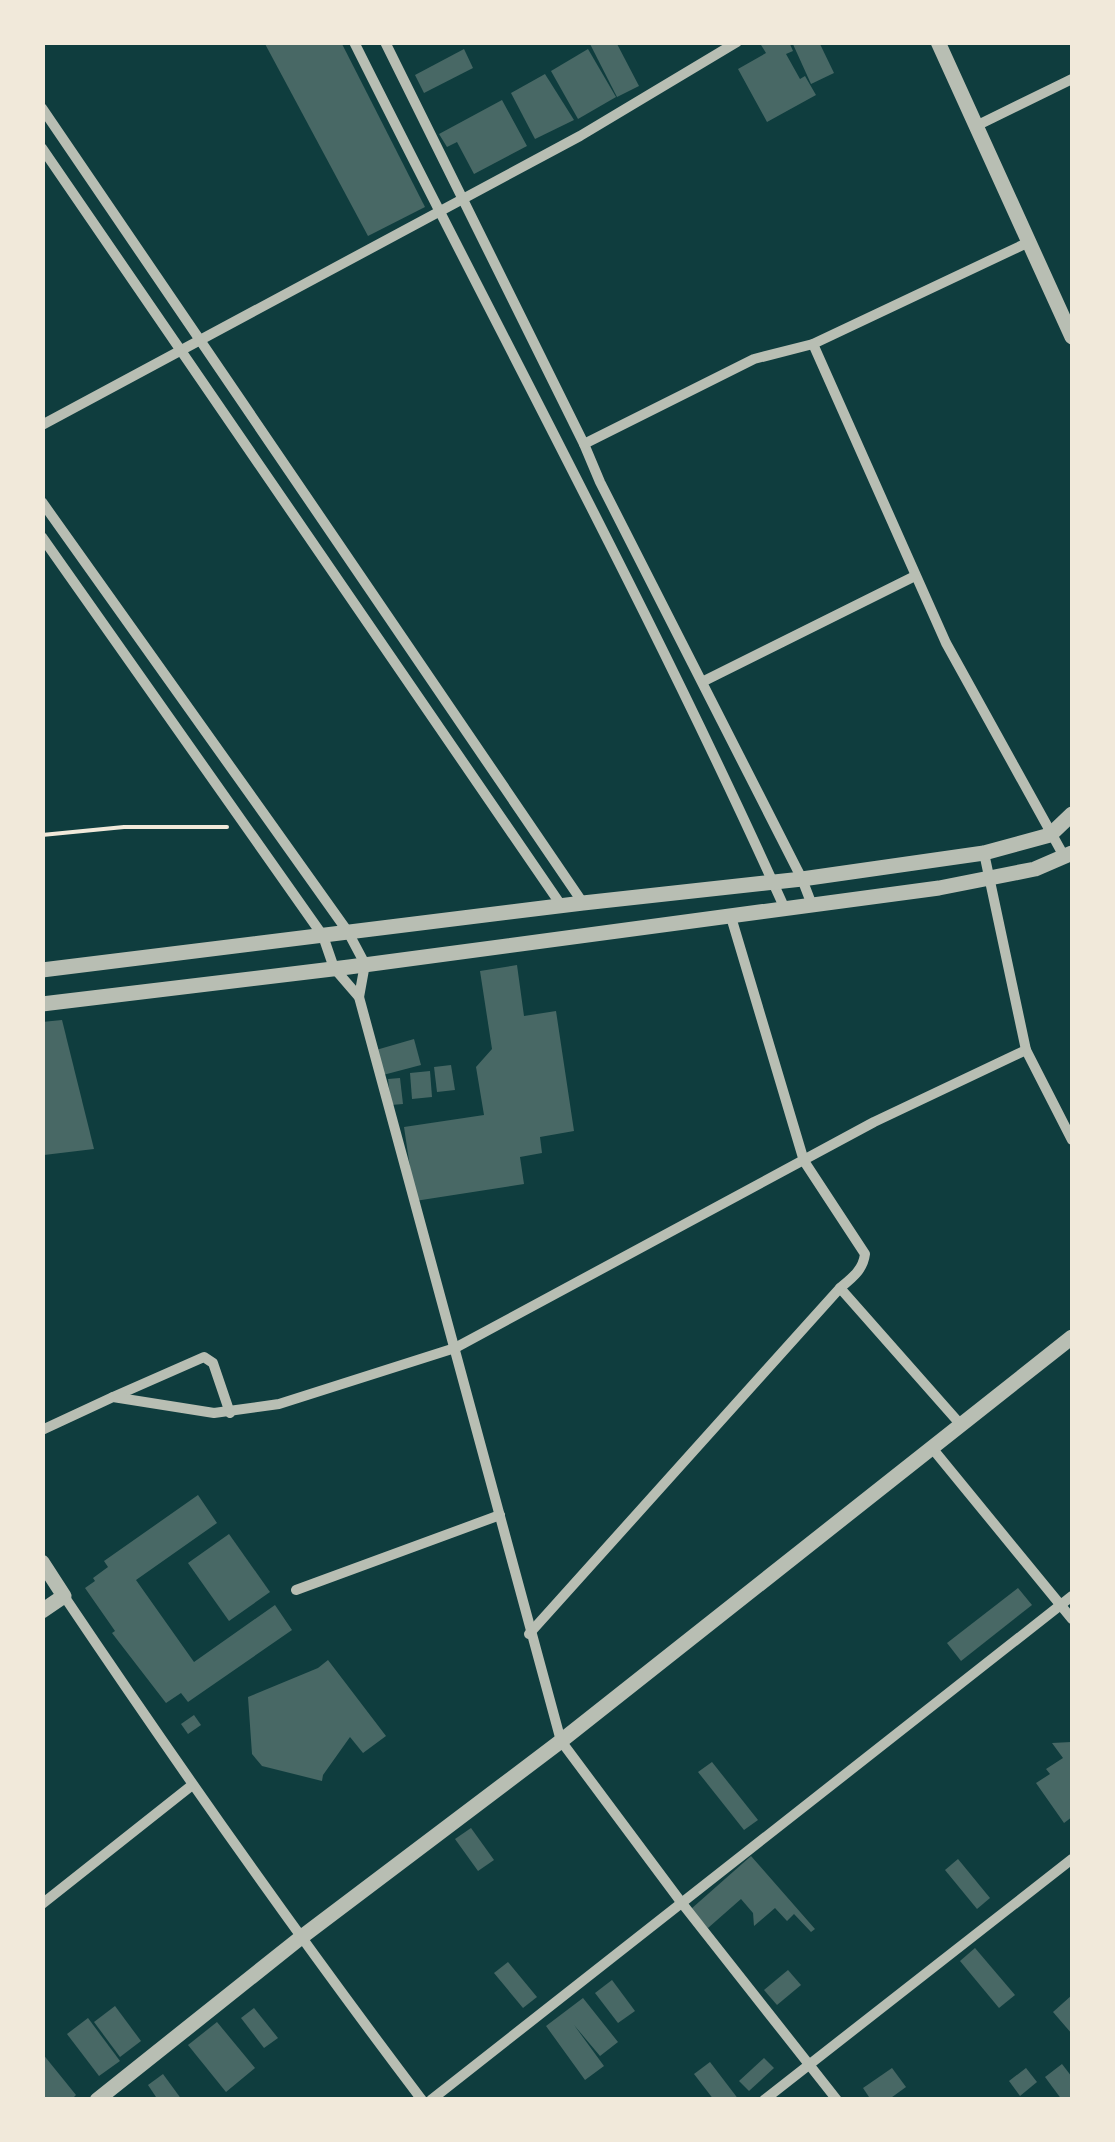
<svg xmlns="http://www.w3.org/2000/svg" width="1115" height="2142" viewBox="0 0 1115 2142" font-family="Signika,sans-serif">
<style>
.building{fill:#486865}
.lines{fill:none;stroke-linecap:round;stroke-linejoin:round}
.path{stroke:#f1e9da;stroke-width:4}
.minor{stroke:#b8beb3;stroke-width:10}
.tertiary{stroke:#b8beb3;stroke-width:15}
</style>
<rect width="100%" height="100%" fill="#0f3d3e"/>
<g class="building">
<polygon points="264,42 341,42 425,207 368,236"/>
<polygon points="589,42 616,42 639,86 617,97"/>
<polygon points="765,42 789,42 793,51 786,54 800,79 805,76 816,95 767,122 738,69 766,53 761,45"/>
<polygon points="792,42 819,42 834,73 811,84"/>
<polygon points="464,49 473,68 424,93 415,75"/>
<polygon points="588,49 616,97 578,119 551,71"/>
<polygon points="545,74 574,120 535,139 511,93"/>
<polygon points="502,100 527,146 474,174 457,142 447,147 439,134"/>
<polygon points="517,965 524,1016 556,1011 574,1131 540,1137 542,1153 520,1157 524,1184 415,1201 404,1127 484,1115 476,1067 492,1049 480,971"/>
<polygon points="62,1020 94,1149 44,1155 42,1022"/>
<polygon points="414,1039 421,1065 383,1075 376,1050"/>
<polygon points="451,1065 455,1090 437,1092 434,1067"/>
<polygon points="430,1071 432,1097 412,1099 410,1073"/>
<polygon points="400,1078 403,1104 391,1105 388,1079"/>
<polygon points="198,1495 217,1523 136,1580 194,1662 275,1605 292,1630 188,1702 181,1693 166,1703 112,1633 115,1631 85,1588 95,1581 93,1578 108,1567 104,1561"/>
<polygon points="229,1534 270,1592 229,1621 188,1563"/>
<polygon points="1018,1588 1032,1605 961,1661 947,1643"/>
<polygon points="328,1660 386,1736 363,1753 350,1737 323,1775 322,1781 262,1766 252,1754 248,1697 318,1668"/>
<polygon points="194,1715 201,1725 188,1734 181,1724"/>
<polygon points="1071,1742 1072,1817 1064,1823 1036,1783 1050,1774 1046,1769 1063,1758 1052,1743"/>
<polygon points="712,1762 758,1820 744,1830 698,1772"/>
<polygon points="471,1828 494,1860 478,1871 455,1839"/>
<polygon points="751,1856 815,1929 811,1932 794,1914 787,1921 775,1908 754,1926 753,1913 741,1899 708,1928 691,1909"/>
<polygon points="958,1859 990,1898 977,1909 945,1870"/>
<polygon points="975,1948 1015,1995 999,2008 960,1961"/>
<polygon points="508,1962 537,1997 523,2008 494,1973"/>
<polygon points="788,1970 801,1985 777,2005 764,1990"/>
<polygon points="612,1980 635,2011 618,2023 595,1993"/>
<polygon points="1072,1995 1072,2034 1053,2012"/>
<polygon points="583,1998 618,2042 600,2056 574,2025 604,2066 585,2080 546,2026"/>
<polygon points="115,2006 141,2041 120,2057 94,2022"/>
<polygon points="254,2008 278,2038 264,2048 241,2018"/>
<polygon points="88,2018 120,2061 99,2076 67,2034"/>
<polygon points="217,2022 255,2068 226,2092 188,2045"/>
<polygon points="42,2053 76,2095 71,2100 42,2100"/>
<polygon points="764,2058 774,2068 749,2091 739,2081"/>
<polygon points="710,2062 739,2100 714,2100 694,2074"/>
<polygon points="1062,2064 1072,2077 1070,2100 1062,2100 1045,2077"/>
<polygon points="892,2068 906,2087 888,2100 871,2100 863,2088"/>
<polygon points="1026,2068 1037,2082 1020,2096 1009,2081"/>
<polygon points="163,2074 182,2100 158,2100 148,2085"/>
</g>
<g class="lines">
<polyline class="path" points="42,835 124,827 227,827"/>
<g class="minor">
<path d="M354,42C498,331 653,615 785,909"/>
<polyline points="385,42 584,444 600,482 802,879 812,905"/>
<polyline points="42,108 583,903"/>
<polyline points="976,126 1072,79"/>
<polyline points="42,148 561,905"/>
<polyline points="813,344 946,643 1065,858"/>
<polyline points="42,425 580,136 737,42"/>
<polyline points="584,444 754,359 813,344 1029,242"/>
<polyline points="42,502 348,932 365,964 359,997"/>
<polyline points="42,537 323,936 334,968 359,997 561,1741 681,1902 837,2100"/>
<polyline points="704,681 915,576"/>
<polyline points="984,853 1026,1050 1072,1140"/>
<polyline points="840,1288 961,1425"/>
<polyline points="113,1397 204,1357 213,1363 230,1413"/>
<polyline points="42,1430 113,1397 214,1413 279,1404 455,1348 874,1122 1026,1050"/>
<polyline points="932,1448 1072,1619"/>
<polyline points="296,1590 500,1515"/>
<path d="M64,1596C179,1767 297,1935 422,2100"/>
<path d="M529,1634L840,1288C852,1278 863,1270 865,1254L804,1161L731,917"/>
<polyline points="42,1904 191,1786"/>
<polyline points="431,2100 1072,1596"/>
<polyline points="764,2100 1072,1859"/>
</g>
<g class="tertiary">
<polyline points="938,42 1072,337"/>
<polyline points="42,970 583,903 802,879 984,853 1050,835 1072,814"/>
<polyline points="42,1004 349,967 939,888 1035,869 1072,853"/>
<polyline points="42,1562 64,1596 42,1611"/>
<polyline points="97,2100 299,1939 561,1741 1072,1337"/>
</g>
</g>
<rect width="1115" height="2142" fill="none" stroke="#f1e9da" stroke-width="90"/>
</svg>
